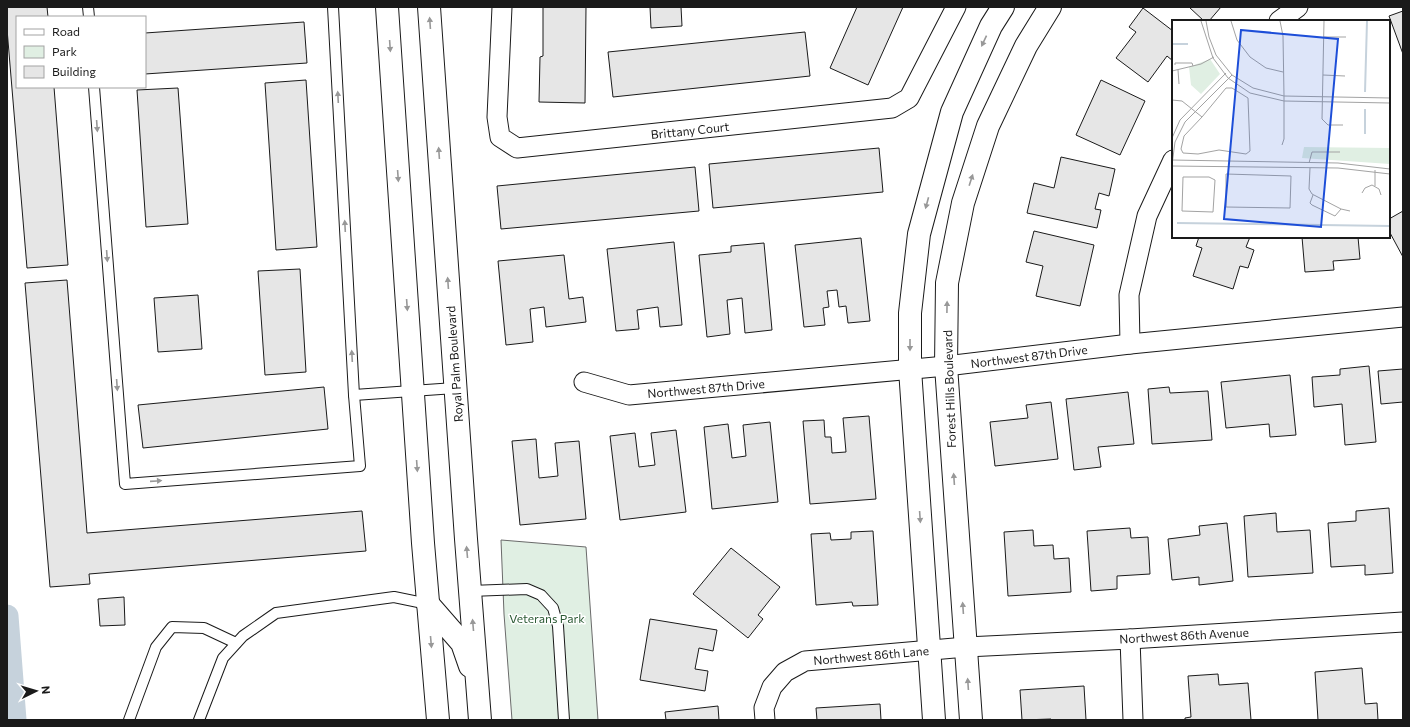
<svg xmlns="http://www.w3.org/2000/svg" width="1410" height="727" viewBox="0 0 1410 727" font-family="Commissioner,sans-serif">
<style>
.green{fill:#e0efe3;stroke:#6a6a6a}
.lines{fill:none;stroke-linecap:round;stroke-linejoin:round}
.canal{stroke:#c6d2dc;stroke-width:23}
.building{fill:#e6e6e6;stroke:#1a1a1a}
.service-casing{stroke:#1a1a1a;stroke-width:12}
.minor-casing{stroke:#1a1a1a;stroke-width:21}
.tertiary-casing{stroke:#1a1a1a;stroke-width:24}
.secondary-casing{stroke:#1a1a1a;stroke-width:24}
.service{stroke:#fff;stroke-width:10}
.minor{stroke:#fff;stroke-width:19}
.tertiary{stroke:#fff;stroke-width:22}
.secondary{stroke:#fff;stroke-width:22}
.oneway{fill:#989898}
.labels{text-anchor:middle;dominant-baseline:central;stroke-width:3;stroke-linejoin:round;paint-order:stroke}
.street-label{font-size:12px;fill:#1a1a1a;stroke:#fff}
.park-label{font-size:12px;fill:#2b5a34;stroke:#fff}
.inset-river{fill:none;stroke:#c6d2dc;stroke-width:2}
.inset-road{fill:none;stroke:#a3a3a3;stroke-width:1}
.view{fill:#1d4ed8;fill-opacity:0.15;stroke:#1d4ed8;stroke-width:2}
.inset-edge{fill:none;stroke:#1a1a1a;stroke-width:2}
</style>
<rect width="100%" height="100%" fill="#fff"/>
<polygon class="green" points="501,540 586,547 598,720 512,720 504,614"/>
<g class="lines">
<polyline class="canal" points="7,616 15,720"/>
</g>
<g class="building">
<polygon points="7,7 47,7 48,17 17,17 17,87 54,87 68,265 27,268 7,29"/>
<polygon points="543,7 586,7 585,103 539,102 540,57 543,56"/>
<polygon points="650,7 681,7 682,26 651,28"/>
<polygon points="857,7 903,7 868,85 830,68"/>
<polygon points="1189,7 1221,7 1209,21 1204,21"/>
<polygon points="1143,8 1173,31 1173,61 1167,56 1148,82 1116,58 1136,32 1129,27"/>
<polygon points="1403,11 1403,54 1389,16"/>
<polygon points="304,22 307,63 145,74 145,33"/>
<polygon points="805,32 810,76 613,97 608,52"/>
<polygon points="306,80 317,247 276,250 265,83"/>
<polygon points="1101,80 1145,101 1120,155 1076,135"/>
<polygon points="178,88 188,224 146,227 137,90"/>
<polygon points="879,148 883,192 713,208 709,164"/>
<polygon points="1061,157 1115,169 1109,196 1099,193 1095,209 1101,210 1097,228 1027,213 1034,183 1054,188"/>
<polygon points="695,167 699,211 501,229 497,186"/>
<polygon points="1403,211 1403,257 1389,231 1389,219"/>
<polygon points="1034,231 1094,245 1080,306 1036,296 1043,266 1026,262"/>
<polygon points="1199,237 1250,237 1246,247 1254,250 1248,268 1240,266 1233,289 1193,276 1202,248 1196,246"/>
<polygon points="1302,237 1358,237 1360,259 1333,261 1334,270 1305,272"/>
<polygon points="861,238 870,321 848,323 846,306 839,307 837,290 827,291 829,307 823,308 825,325 804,327 795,245"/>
<polygon points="674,242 682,325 660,327 658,307 637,310 639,329 616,331 607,249"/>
<polygon points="764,243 772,330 745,333 742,298 727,300 730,334 707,337 699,255 731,252 731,246"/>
<polygon points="564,255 569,299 583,297 586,322 546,327 544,307 530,309 533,342 506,345 498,261"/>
<polygon points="300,269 306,372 265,375 258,271"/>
<polygon points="67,280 87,533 362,511 366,551 89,574 90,584 50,587 25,283"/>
<polygon points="198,295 202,349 158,352 154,298"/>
<polygon points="1369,366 1376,442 1345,445 1342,404 1314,407 1312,377 1340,375 1340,369"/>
<polygon points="1403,369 1403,402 1381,404 1378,371"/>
<polygon points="1290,375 1296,435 1270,437 1269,424 1226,428 1221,382"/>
<polygon points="324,387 328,429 143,448 138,405"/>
<polygon points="1169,387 1170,393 1208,391 1212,440 1152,444 1148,389"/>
<polygon points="1128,392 1134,444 1098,447 1101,467 1074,470 1066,399"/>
<polygon points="1051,402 1058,459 995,466 990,422 1028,418 1026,405"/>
<polygon points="869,416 876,499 810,504 803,421 824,420 825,437 831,437 832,453 846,452 843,418"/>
<polygon points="770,422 778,502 712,509 704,427 728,424 732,458 746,456 743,425"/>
<polygon points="676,430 686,512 620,520 610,436 635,433 639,467 655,465 651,433"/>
<polygon points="536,439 539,478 558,476 555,443 579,441 586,519 520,525 512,441"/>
<polygon points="1389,508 1393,573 1365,575 1365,565 1331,567 1328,523 1356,521 1356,511"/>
<polygon points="1276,513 1277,532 1310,530 1313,573 1248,577 1244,516"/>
<polygon points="1227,523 1233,581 1199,585 1199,577 1172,580 1168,539 1200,535 1199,526"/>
<polygon points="1130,528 1131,538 1148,537 1150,574 1117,576 1117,589 1091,591 1087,531"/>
<polygon points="1033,530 1034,546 1053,545 1054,559 1069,558 1071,592 1008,596 1004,532"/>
<polygon points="873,531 878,605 853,606 852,602 816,605 811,534 830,533 831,540 851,539 851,532"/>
<polygon points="731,548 780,587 758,615 763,619 748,638 693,594"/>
<polygon points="124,597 125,625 100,626 98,599"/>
<polygon points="650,619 717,630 713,651 699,648 695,669 708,671 705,691 640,680"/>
<polygon points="1362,668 1365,704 1377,703 1378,720 1318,720 1315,672"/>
<polygon points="1218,674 1219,685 1248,683 1251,720 1185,720 1185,718 1191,717 1188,676"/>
<polygon points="1084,686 1086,720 1051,720 1051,719 1022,720 1020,690"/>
<polygon points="880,704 881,720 817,720 816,708"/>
<polygon points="718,706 719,720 666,720 665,712"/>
</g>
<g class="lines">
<g class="service-casing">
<g id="service">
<polyline points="88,7 89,17"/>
<polyline points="94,87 125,484 360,466 354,395 333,7"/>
<polyline points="354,395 455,388"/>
<polyline points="470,591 527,589 541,595 553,608 558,626 564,720"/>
<polyline points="129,720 156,647 172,627 204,628 236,643"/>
<polyline points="199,720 223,658 243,636 276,613 394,597 428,604"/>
</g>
</g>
<g class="minor-casing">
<g id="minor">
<polyline points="502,7 497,117 500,137 517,148 892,108 909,98 956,7"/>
<polyline points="1279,21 1298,7"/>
<polyline points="1130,344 1129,295 1147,216 1173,160"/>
<polyline points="584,382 629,395 946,366 1130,344 1403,317"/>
<polyline points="1130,639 1133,720"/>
<polyline points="765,720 764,708 772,687 785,672 805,661 966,647 1130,639 1403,622"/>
</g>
</g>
<g class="tertiary-casing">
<g id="tertiary">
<polyline points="934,720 910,369 910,313 919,234 952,112 991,26 1003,7"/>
<polyline points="971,720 946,366 947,283 963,203 988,126 1026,46 1050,7"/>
</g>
</g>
<g class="secondary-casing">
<g id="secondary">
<polyline points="387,7 423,543 438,720"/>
<polyline points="429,7 466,539 480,720"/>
<polyline points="428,604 462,643 470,666"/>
</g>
</g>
<use href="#service" class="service"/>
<use href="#minor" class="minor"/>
<use href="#tertiary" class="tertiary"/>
<use href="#secondary" class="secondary"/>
</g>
<defs><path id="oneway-solid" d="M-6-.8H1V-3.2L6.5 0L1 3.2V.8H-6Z"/></defs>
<g class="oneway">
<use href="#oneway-solid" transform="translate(430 23) rotate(-94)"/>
<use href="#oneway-solid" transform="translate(984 41) rotate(115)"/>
<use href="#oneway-solid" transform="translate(390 46) rotate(86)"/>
<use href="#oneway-solid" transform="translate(338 97) rotate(-93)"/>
<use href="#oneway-solid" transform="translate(97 126) rotate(86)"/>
<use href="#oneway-solid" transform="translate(439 153) rotate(-94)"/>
<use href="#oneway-solid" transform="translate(398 176) rotate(86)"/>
<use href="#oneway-solid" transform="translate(971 180) rotate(-72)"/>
<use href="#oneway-solid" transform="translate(927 203) rotate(105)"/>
<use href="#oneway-solid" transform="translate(345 226) rotate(-93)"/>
<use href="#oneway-solid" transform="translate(107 256) rotate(86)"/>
<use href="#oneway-solid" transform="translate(448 283) rotate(-94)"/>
<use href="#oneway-solid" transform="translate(407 305) rotate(86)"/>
<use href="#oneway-solid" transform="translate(947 307) rotate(-89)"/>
<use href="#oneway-solid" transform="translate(910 345) rotate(90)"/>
<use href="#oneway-solid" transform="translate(352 356) rotate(-93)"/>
<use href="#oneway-solid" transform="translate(117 385) rotate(86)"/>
<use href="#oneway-solid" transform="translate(417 466) rotate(86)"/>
<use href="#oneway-solid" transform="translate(954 479) rotate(-94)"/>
<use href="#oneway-solid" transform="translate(156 481) rotate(-4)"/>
<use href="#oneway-solid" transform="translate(920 517) rotate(86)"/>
<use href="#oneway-solid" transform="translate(467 552) rotate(-95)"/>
<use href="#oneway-solid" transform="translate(963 608) rotate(-94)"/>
<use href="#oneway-solid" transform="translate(473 625) rotate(-95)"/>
<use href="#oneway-solid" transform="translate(431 642) rotate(85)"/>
<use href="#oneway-solid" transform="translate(968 684) rotate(-94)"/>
</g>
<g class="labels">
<g class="street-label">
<text transform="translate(690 130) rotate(-6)">Brittany Court</text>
<text transform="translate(1029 356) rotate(-7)">Northwest 87th Drive</text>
<text transform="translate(454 364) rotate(-94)">Royal Palm Boulevard</text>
<text transform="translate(706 388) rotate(-5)">Northwest 87th Drive</text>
<text transform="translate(949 389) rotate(-92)">Forest Hills Boulevard</text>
<text transform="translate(1184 635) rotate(-3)">Northwest 86th Avenue</text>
<text transform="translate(871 655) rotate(-5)">Northwest 86th Lane</text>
</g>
<g class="park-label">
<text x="547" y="618">Veterans Park</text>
</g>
</g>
<g transform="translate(1172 20)">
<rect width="218" height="218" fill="#fff"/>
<path d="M38,39L48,54L29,74L19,65L17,47ZM132,127L218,128V144L130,138Z" fill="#e0efe3"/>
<path class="inset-river" d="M0,24H16M193,72L195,1M193,89V114M5,203L218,206"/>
<path class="inset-road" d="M29,1L41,38L56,58L78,73L112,81L218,83M34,1L37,17L44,35L60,55L81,68L112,76L218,78M59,1L65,20L78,37L94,48L111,52M108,1L111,16L112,76V119L110,125M152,1L150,99L156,105H171M152,17H174M3,45V43H20L21,46M6,50L7,64M0,51L29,44L42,37M151,55L173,56M0,80L10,81L30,97L12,116L9,129L11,133L26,134L47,130L74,134L78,131L76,78L60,68H54L30,97M0,118L8,100L54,53M0,140L166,143L218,149M137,143L140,132H168M0,145L3,122L13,102L60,55M0,146L166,148L218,154M138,148L137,169L140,174L169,189L178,191M54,154L119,156L118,188L54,187ZM11,157H37L43,160L41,192L10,191ZM203,166V150M190,173L193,168L200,165L207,169L209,175M141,175L138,183L140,185L163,196L169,189"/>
<path class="view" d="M69,10L166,19L149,207L52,199Z"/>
<rect width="218" height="218" class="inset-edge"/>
</g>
<rect width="1410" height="727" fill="none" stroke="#1a1a1a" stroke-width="16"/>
<rect x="16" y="16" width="130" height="72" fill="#ffffff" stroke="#a3a3a3"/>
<rect x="24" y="29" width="20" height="6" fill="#ffffff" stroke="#a3a3a3"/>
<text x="52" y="36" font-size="12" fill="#1a1a1a">Road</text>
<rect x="24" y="46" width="20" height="12" fill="#e0efe3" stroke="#a3a3a3"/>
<text x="52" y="56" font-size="12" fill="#1a1a1a">Park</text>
<rect x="24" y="66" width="20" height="12" fill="#e6e6e6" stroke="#a3a3a3"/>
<text x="52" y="76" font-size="12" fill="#1a1a1a">Building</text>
<g transform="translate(36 691) rotate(85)" stroke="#ffffff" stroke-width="3" paint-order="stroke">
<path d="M0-3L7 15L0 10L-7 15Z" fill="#1a1a1a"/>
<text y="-6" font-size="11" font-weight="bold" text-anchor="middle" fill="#1a1a1a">N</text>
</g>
</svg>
